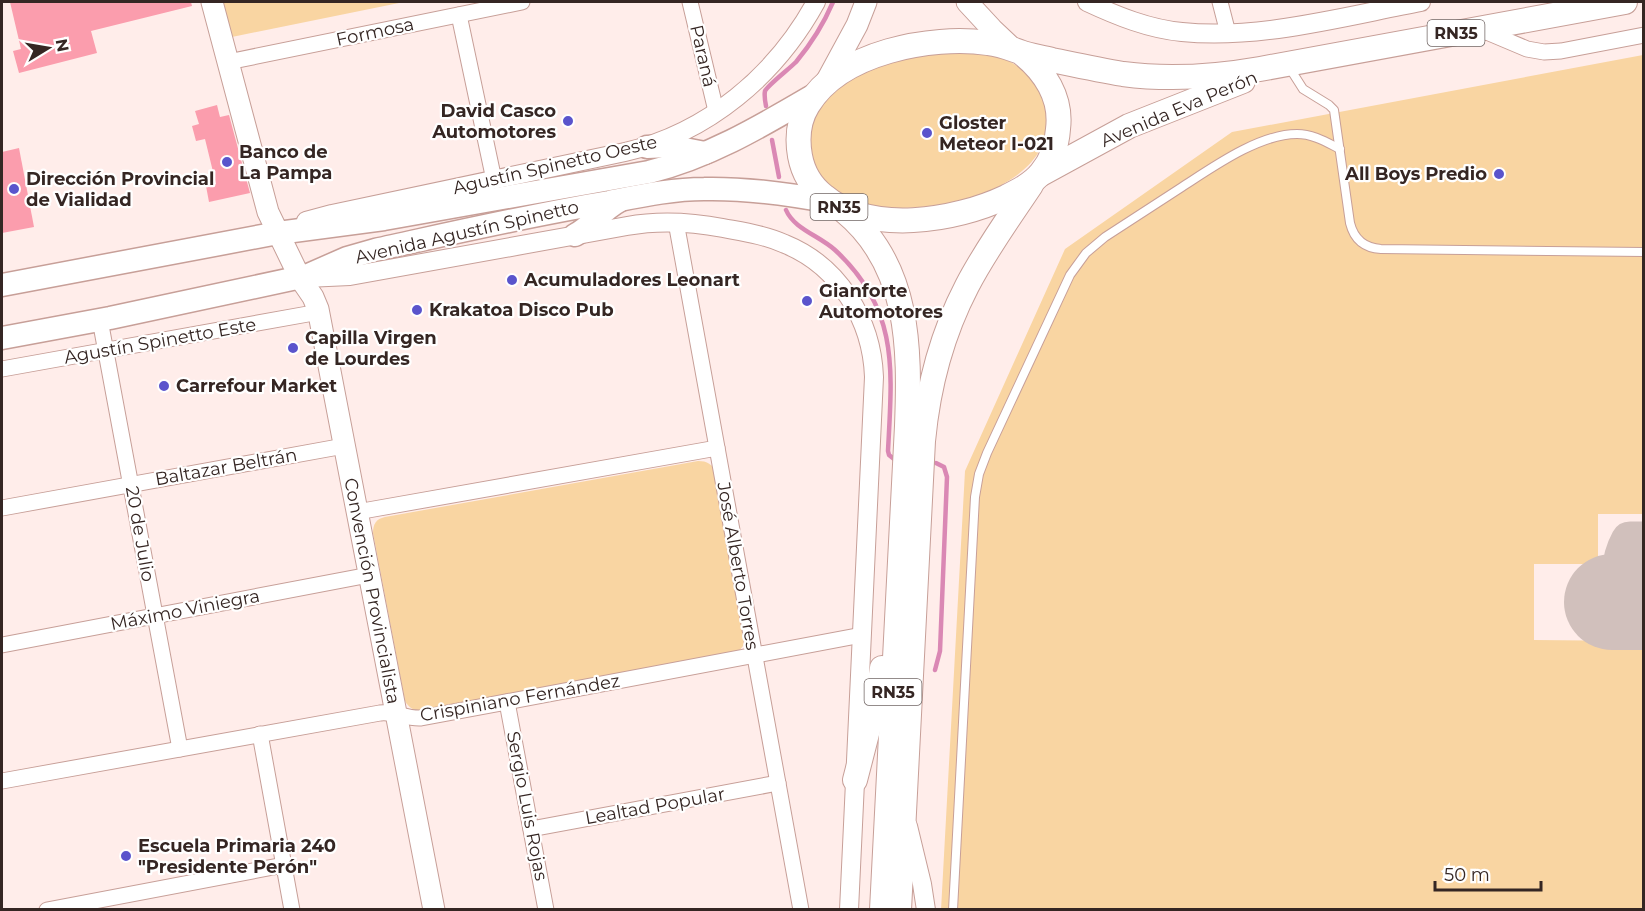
<svg xmlns="http://www.w3.org/2000/svg" width="1645" height="911" viewBox="0 0 1645 911" font-family="Montserrat,sans-serif">
<style>
.green{fill:#f9d5a2}
.lines{fill:none;stroke-linecap:round;stroke-linejoin:round}
.stream{stroke:#da88b4;stroke-width:4.5}
.taxiway{stroke:#d1c0bc;stroke-width:39}
.runway{stroke:#d1c0bc;stroke-width:96}
.building{fill:#fb9dad}
.service-casing{stroke:#c79f98;stroke-width:10}
.minor-casing{stroke:#c79f98;stroke-width:17}
.tertiary-casing{stroke:#c79f98;stroke-width:20}
.secondary-casing{stroke:#c79f98;stroke-width:23}
.primary-casing{stroke:#c79f98;stroke-width:25}
.trunk-casing{stroke:#c79f98;stroke-width:26}
.service{stroke:#fff;stroke-width:8}
.minor{stroke:#fff;stroke-width:15}
.tertiary{stroke:#fff;stroke-width:18}
.secondary{stroke:#fff;stroke-width:21}
.primary{stroke:#fff;stroke-width:22}
.trunk{stroke:#fff;stroke-width:24}
.poi-dot{fill:#5a54cc;stroke:#fff;stroke-width:2}
.labels{text-anchor:middle;dominant-baseline:central;stroke-width:4.5;stroke-linejoin:round;paint-order:stroke}
.shield{fill:#fff;stroke:#726765;stroke-width:1.5}
.shield-label{font-size:16px;font-weight:bold;fill:#352623}
.street-label{font-size:18px;fill:#352623;stroke:#fff}
.poi-label{font-size:18px;font-weight:bold;fill:#352623;stroke:#fff;text-anchor:start}
</style>
<rect width="100%" height="100%" fill="#ffedea"/>
<g class="green">
<polygon points="217,2 404,2 227,38"/>
<path d="M957,52C970,53 984,53 997,57C1026,64 1045,90 1047,120C1050,199 900,224 845,198C829,190 814,170 811,152C801,97 863,68 907,57C923,53 940,54 957,52Z"/>
<polygon points="1643,55 1643,514 1598,514 1598,564 1534,564 1534,640 1643,641 1643,909 941,910 965,471 1065,249 1232,132"/>
<path d="M698,461C707,461 713,464 715,473L744,639L743,646L739,651L422,710C414,711 409,708 405,701L373,533C373,524 376,519 385,517Z"/>
</g>
<g class="lines">
<g class="stream">
<path d="M766,106C765,101 764,96 765,91C768,85 789,69 796,62C811,44 824,23 833,2"/>
<polyline points="772,140 779,177"/>
<path d="M786,210C794,229 820,236 835,250C900,310 892,371 888,451L889,455L894,459"/>
<polyline points="935,670 940,651 947,477 944,467 936,463"/>
</g>
<path class="taxiway" d="M1644,541H1630C1617,565 1619,593 1644,609"/>
<polyline class="runway" points="1612,602 1644,602"/>
</g>
<g class="building">
<polygon points="10,2 191,2 192,6 91,31 97,53 19,73 13,51 21,49"/>
<polygon points="217,105 220,117 229,115 250,193 209,202 206,186 216,184 205,139 196,141 192,126 199,124 195,111"/>
<polygon points="19,148 34,227 2,233 2,152"/>
</g>
<g class="lines">
<g class="service-casing">
<g id="service">
<path d="M1289,67L1303,89L1329,105L1334,110L1350,223C1354,239 1364,248 1381,249L1644,252"/>
<path d="M953,910L975,497L979,474L987,453L1070,275L1086,253L1105,237C1131,220 1156,204 1182,187C1213,167 1259,134 1297,134C1313,134 1326,142 1340,149"/>
</g>
</g>
<g class="minor-casing">
<g id="minor">
<polyline points="690,2 716,111"/>
<polyline points="1220,2 1228,33"/>
<polyline points="459,15 494,180"/>
<polyline points="1482,30 1527,49 1544,52 1561,51 1644,35"/>
<polyline points="228,62 522,2"/>
<polyline points="676,222 801,910"/>
<polyline points="100,320 180,749"/>
<polyline points="2,369 319,312"/>
<polyline points="2,508 344,446"/>
<polyline points="357,512 717,448"/>
<polyline points="2,645 369,575"/>
<polyline points="507,702 546,910"/>
<polyline points="260,734 292,910"/>
<path d="M2,781L380,713C394,711 406,719 421,718L862,635"/>
<polyline points="531,829 778,783"/>
<polyline points="47,910 284,865"/>
</g>
</g>
<g class="tertiary-casing">
<g id="tertiary">
<path d="M1087,2C1117,16 1149,29 1182,32C1260,40 1346,16 1421,2"/>
<path d="M306,221L332,214L625,152C708,133 776,75 816,2"/>
<path d="M306,278L350,276L627,226C660,220 691,222 723,228C744,232 765,235 785,244C839,266 872,320 874,377L849,910"/>
<polyline points="908,826 922,884 926,910"/>
</g>
</g>
<g class="secondary-casing">
<g id="secondary">
<polyline points="212,2 268,212 300,278 313,297 318,309 434,910"/>
<polyline points="967,2 992,29 1012,48"/>
<polyline points="825,84 857,25 866,2"/>
</g>
</g>
<g class="primary-casing">
<g id="primary">
<polyline points="647,147 669,146 705,153"/>
<path d="M575,235C592,226 602,210 619,201"/>
<path d="M2,285L278,233L384,219L649,172C710,157 763,125 816,94"/>
<path d="M2,338L110,318L306,276L347,258L375,250C453,233 530,215 609,202C640,196 672,189 704,189C747,188 789,194 831,202"/>
</g>
</g>
<g class="trunk-casing">
<g id="trunk">
<path d="M1020,52C1045,71 1062,98 1058,129C1057,145 1051,161 1041,173C1032,184 1018,191 1006,197C955,221 870,235 824,196C811,186 803,172 800,156C797,139 798,121 808,105C840,52 931,35 988,43C1000,44 1009,48 1020,52C1030,56 1042,57 1052,60C1076,65 1099,70 1123,74C1169,80 1214,77 1260,69L1625,2"/>
<polyline points="1041,174 1129,126 1243,81"/>
<path d="M844,211C910,265 910,348 907,426L882,910"/>
<polyline points="855,780 879,687 882,668"/>
<path d="M899,910L923,441C928,388 942,334 967,286C985,251 1009,218 1031,185"/>
</g>
</g>
<use href="#service" class="service"/>
<use href="#minor" class="minor"/>
<use href="#tertiary" class="tertiary"/>
<use href="#secondary" class="secondary"/>
<use href="#primary" class="primary"/>
<use href="#trunk" class="trunk"/>
</g>
<g class="poi-dot">
<circle cx="568" cy="121" r="6"/>
<circle cx="927" cy="133" r="6"/>
<circle cx="227" cy="162" r="6"/>
<circle cx="1499" cy="174" r="6"/>
<circle cx="14" cy="189" r="6"/>
<circle cx="512" cy="280" r="6"/>
<circle cx="807" cy="301" r="6"/>
<circle cx="417" cy="310" r="6"/>
<circle cx="293" cy="348" r="6"/>
<circle cx="164" cy="386" r="6"/>
<circle cx="126" cy="856" r="6"/>
</g>
<g class="labels">
<g class="shield">
<rect x="1427.5" y="20" width="57" height="26" rx="4.5"/>
<rect x="810.5" y="194" width="57" height="26" rx="4.5"/>
<rect x="864.5" y="679" width="57" height="26" rx="4.5"/>
</g>
<g class="shield-label">
<text x="1456" y="33">RN35</text>
<text x="839" y="207">RN35</text>
<text x="893" y="692">RN35</text>
</g>
<g class="street-label">
<text transform="translate(375 32) rotate(-12)">Formosa</text>
<text transform="translate(703 56) rotate(77)">Paraná</text>
<text transform="translate(1179 109) rotate(-23)">Avenida Eva Perón</text>
<text transform="translate(555 165) rotate(-13)">Agustín Spinetto Oeste</text>
<text transform="translate(467 232) rotate(-13)">Avenida Agustín Spinetto</text>
<text transform="translate(160 341) rotate(-10)">Agustín Spinetto Este</text>
<text transform="translate(226 467) rotate(-10)">Baltazar Beltrán</text>
<text transform="translate(140 534) rotate(80)">20 de Julio</text>
<text transform="translate(738 566) rotate(80)">José Alberto Torres</text>
<text transform="translate(372 591) rotate(79)">Convención Provincialista</text>
<text transform="translate(185 610) rotate(-11)">Máximo Viniegra</text>
<text transform="translate(520 698) rotate(-10)">Crispiniano Fernández</text>
<text transform="translate(527 806) rotate(79)">Sergio Luis Rojas</text>
<text transform="translate(655 806) rotate(-10)">Lealtad Popular</text>
</g>
<g class="poi-label">
<text x="556" y="111" text-anchor="end">David Casco<tspan x="556" dy="21">Automotores</tspan></text>
<text x="939" y="123">Gloster<tspan x="939" dy="21">Meteor I-021</tspan></text>
<text x="239" y="152">Banco de<tspan x="239" dy="21">La Pampa</tspan></text>
<text x="1487" y="174" text-anchor="end">All Boys Predio</text>
<text x="26" y="179">Dirección Provincial<tspan x="26" dy="21">de Vialidad</tspan></text>
<text x="524" y="280">Acumuladores Leonart</text>
<text x="819" y="291">Gianforte<tspan x="819" dy="21">Automotores</tspan></text>
<text x="429" y="310">Krakatoa Disco Pub</text>
<text x="305" y="338">Capilla Virgen<tspan x="305" dy="21">de Lourdes</tspan></text>
<text x="176" y="386">Carrefour Market</text>
<text x="138" y="846">Escuela Primaria 240<tspan x="138" dy="21">"Presidente Perón"</tspan></text>
</g>
</g>
<rect width="1645" height="911" fill="none" stroke="#352623" stroke-width="6"/>
<g transform="translate(48 48) rotate(79)" stroke="#ffffff" stroke-width="4.5" paint-order="stroke">
<path d="M0-4.5L10 22L0 15L-10 22Z" fill="#352623"/>
<text y="-9" font-size="16" font-weight="bold" text-anchor="middle" fill="#352623">N</text>
</g>
<path d="M1435 881v9h106v-9" fill="none" stroke="#352623" stroke-width="3"/>
<text x="1444" y="881" font-size="18" fill="#352623" stroke="#ffffff" stroke-width="4.5" paint-order="stroke">50 m</text>
</svg>
